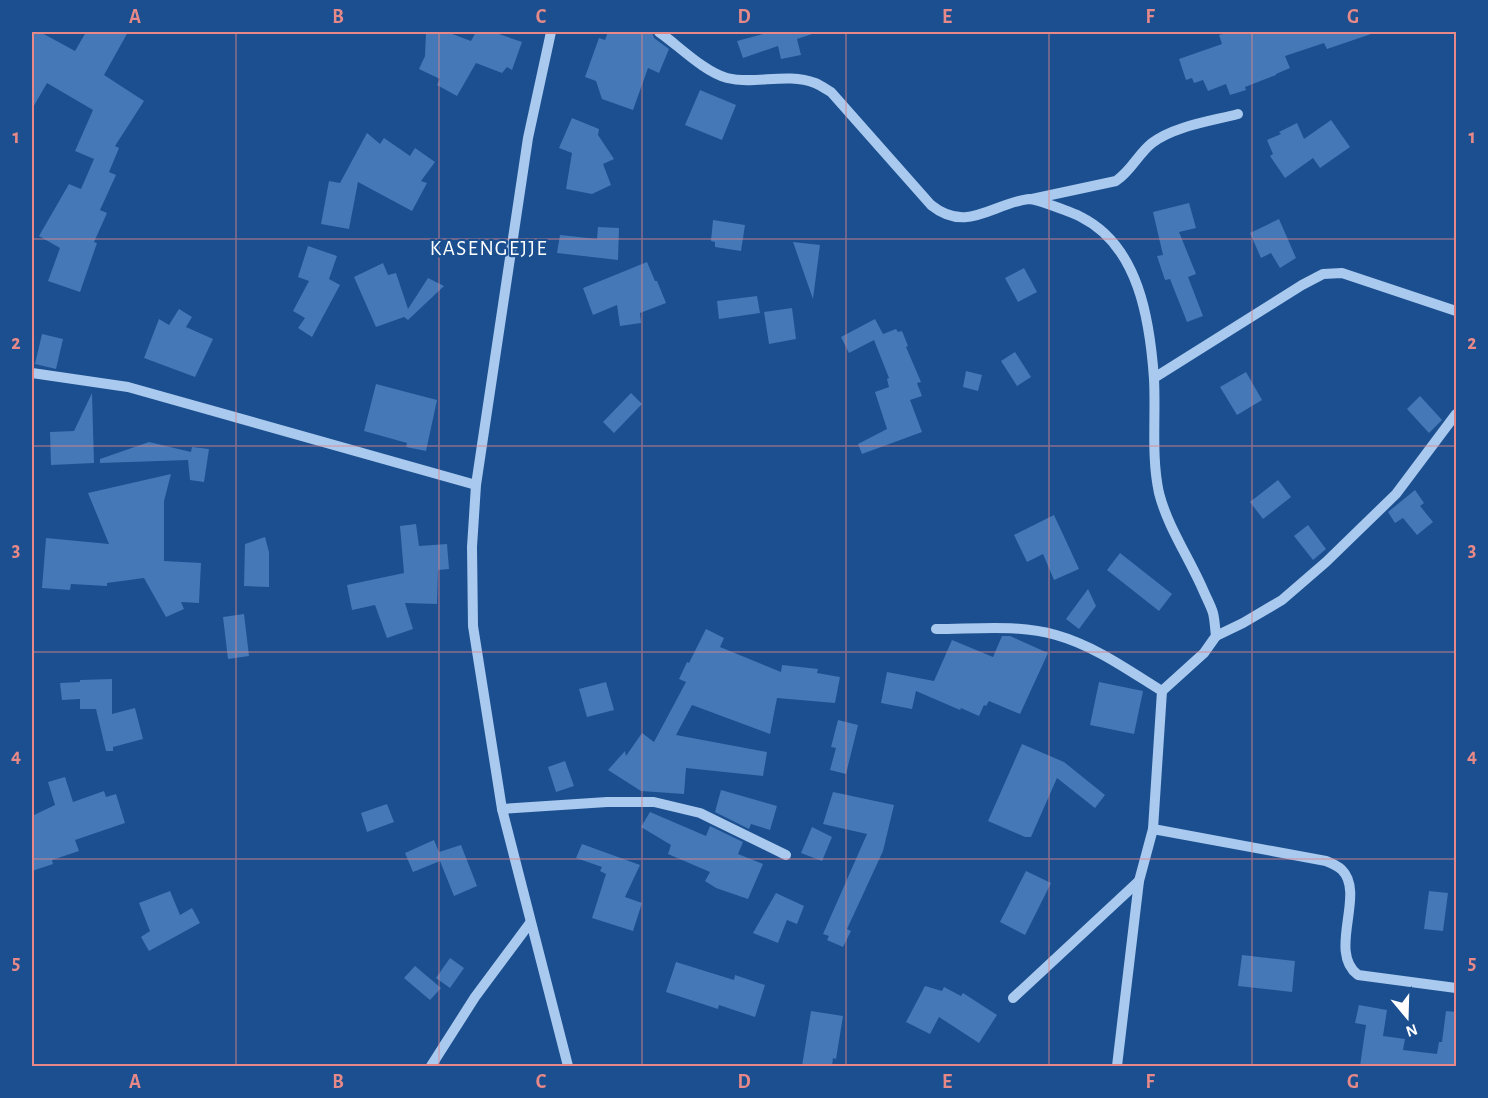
<svg xmlns="http://www.w3.org/2000/svg" width="1488" height="1098" viewBox="0 0 1488 1098" font-family="'Alegreya Sans',sans-serif">
<style>
.building{fill:#4478b7}
.lines{fill:none;stroke-linecap:round;stroke-linejoin:round}
.minor{stroke:#a9c9ee;stroke-width:10}
.grid{fill:none;stroke:#e88989;stroke-width:1.5;stroke-opacity:0.55}
.labels{text-anchor:middle;dominant-baseline:central;stroke-width:4.5;stroke-linejoin:round;paint-order:stroke}
.quarter-label{font-size:21px;letter-spacing:1.5px;fill:#fff;stroke:#1b4f8f}
.neatline{fill:none;stroke:#e88989;stroke-width:2}
.grid-label{font-size:20px;text-anchor:middle;font-weight:bold;fill:#e88989}
</style>
<rect width="100%" height="100%" fill="#1b4f8f"/>
<g class="building">
<polygon points="32,32 40,32 75,51 86,32 128,32 104,75 144,101 115,146 119,148 109,172 116,175 100,210 107,213 94,242 97,243 80,292 48,281 60,248 39,236 69,184 81,189 94,159 75,151 93,110 47,83 32,109"/>
<polygon points="426,32 447,32 471,41 476,32 493,32 522,42 512,70 507,67 502,73 476,63 457,96 437,85 440,79 419,69 425,56"/>
<polygon points="608,32 652,32 654,38 669,49 659,73 648,68 633,110 602,99 596,81 585,77 599,38 605,40"/>
<polygon points="770,32 812,32 812,34 797,39 801,55 781,59 778,46 743,58 737,41"/>
<polygon points="1230,32 1370,32 1371,34 1327,49 1324,43 1285,56 1290,68 1276,74 1276,75 1245,87 1246,90 1230,95 1226,84 1208,91 1203,80 1194,83 1192,78 1186,80 1179,59 1222,44 1219,35"/>
<polygon points="700,90 736,105 722,140 685,125"/>
<polygon points="572,118 599,129 598,135 614,159 603,164 611,185 592,194 566,189 572,153 559,148"/>
<polygon points="1331,120 1350,147 1320,168 1313,158 1285,178 1270,156 1273,154 1267,140 1281,134 1279,132 1297,123 1304,139"/>
<polygon points="367,133 380,144 384,138 410,156 415,148 435,162 421,181 427,183 412,211 358,182 349,229 321,224 329,181 340,183"/>
<polygon points="1189,203 1196,228 1179,232 1196,274 1188,277 1203,316 1187,322 1170,279 1165,280 1157,256 1163,255 1153,212"/>
<polygon points="1279,219 1296,258 1280,268 1271,253 1261,258 1250,233"/>
<polygon points="713,220 745,225 741,251 715,247 715,242 711,241"/>
<polygon points="598,227 619,228 618,260 557,253 560,235 597,239"/>
<polygon points="793,242 820,245 813,299"/>
<polygon points="308,246 337,256 329,279 340,285 312,337 298,328 305,318 293,311 309,281 298,277"/>
<polygon points="647,262 655,281 657,281 666,303 640,313 641,323 620,326 617,305 593,315 583,288"/>
<polygon points="383,263 388,275 396,273 408,309 428,278 444,286 408,320 404,317 376,327 354,277"/>
<polygon points="1024,268 1037,292 1018,302 1005,278"/>
<polygon points="757,296 760,313 719,319 717,301"/>
<polygon points="792,308 796,339 769,344 764,312"/>
<polygon points="179,309 192,317 186,327 213,339 195,377 144,358 159,319 169,325"/>
<polygon points="875,319 883,334 896,329 898,332 902,331 908,346 906,347 921,382 917,383 922,396 910,400 922,432 862,454 858,444 887,429 875,392 889,387 887,379 889,378 874,340 849,353 841,337"/>
<polygon points="42,334 63,339 56,369 35,364"/>
<polygon points="1015,352 1031,377 1017,386 1001,361"/>
<polygon points="966,371 982,375 978,391 963,387"/>
<polygon points="1246,372 1262,400 1237,415 1220,387"/>
<polygon points="376,384 437,400 426,451 406,447 407,443 364,431"/>
<polygon points="92,393 94,463 51,465 50,432 74,431"/>
<polygon points="631,393 642,404 614,433 603,422"/>
<polygon points="1420,396 1442,420 1429,433 1407,409"/>
<polygon points="149,442 191,452 192,447 209,449 204,482 190,480 188,460 100,463 100,459"/>
<polygon points="171,474 164,501 164,561 201,563 199,603 181,602 184,609 166,617 144,578 107,583 107,586 71,584 70,590 42,588 46,538 109,544 88,493"/>
<polygon points="1278,480 1291,497 1263,519 1250,502"/>
<polygon points="1415,490 1424,503 1420,506 1433,522 1417,535 1403,518 1395,523 1388,512"/>
<polygon points="1054,515 1079,569 1054,580 1043,554 1027,562 1014,535"/>
<polygon points="416,524 419,546 447,544 449,569 438,570 437,604 405,603 413,629 387,638 375,605 352,610 347,585 404,573 400,526"/>
<polygon points="1308,525 1326,549 1313,560 1294,536"/>
<polygon points="265,537 269,552 269,587 244,586 245,544"/>
<polygon points="1120,553 1172,594 1159,611 1107,570"/>
<polygon points="1088,589 1096,606 1079,629 1066,619"/>
<polygon points="244,614 249,656 228,659 223,617"/>
<polygon points="706,629 724,638 720,647 781,672 782,665 818,669 817,673 840,677 835,703 777,698 770,734 692,705 676,735 767,752 763,776 686,768 684,794 641,791 608,770 625,751 626,756 642,733 654,742 686,682 679,679 687,662 689,663"/>
<polygon points="1002,636 1010,636 1048,653 1020,714 989,701 986,706 984,705 979,716 961,708 960,710 916,691 912,709 881,703 887,672 934,681 952,640 993,657"/>
<polygon points="112,679 112,714 135,708 143,739 113,747 113,751 106,751 96,709 80,709 80,699 62,700 60,683 80,682 80,680"/>
<polygon points="606,682 614,710 587,717 579,689"/>
<polygon points="1099,682 1143,691 1134,734 1090,725"/>
<polygon points="838,720 858,725 846,774 830,770 836,748 831,747"/>
<polygon points="1022,744 1064,762 1105,795 1095,808 1057,778 1031,837 1025,837 988,821"/>
<polygon points="565,761 574,786 556,792 548,767"/>
<polygon points="65,777 73,802 104,791 106,797 116,794 125,823 75,840 79,851 52,860 53,864 32,871 32,816 55,805 48,782"/>
<polygon points="721,790 777,806 770,830 751,824 749,829 715,812"/>
<polygon points="833,792 894,805 883,851 847,929 851,931 843,947 827,940 829,936 823,934 867,834 823,824"/>
<polygon points="387,804 394,822 367,832 361,813"/>
<polygon points="650,812 706,836 710,826 743,842 738,854 763,864 748,899 716,888 705,881 710,872 668,854 671,845 641,827"/>
<polygon points="812,827 832,837 822,861 801,853"/>
<polygon points="434,840 439,852 461,845 477,886 454,896 440,861 413,872 405,853"/>
<polygon points="582,844 640,865 625,897 642,903 633,931 592,918 606,874 600,871 602,867 576,858"/>
<polygon points="1026,871 1051,883 1025,935 1000,922"/>
<polygon points="170,891 180,915 192,908 200,923 149,951 141,937 150,931 139,903"/>
<polygon points="1429,891 1448,893 1443,931 1424,929"/>
<polygon points="776,893 804,906 797,924 787,920 778,943 753,933"/>
<polygon points="1242,955 1295,961 1292,992 1238,986"/>
<polygon points="450,958 464,968 450,988 436,978"/>
<polygon points="676,962 734,980 735,975 765,985 755,1017 719,1005 718,1009 666,992"/>
<polygon points="415,966 441,988 430,1000 404,978"/>
<polygon points="925,986 942,991 944,987 961,996 963,993 997,1015 979,1043 939,1017 930,1034 906,1022"/>
<polygon points="1359,1005 1387,1010 1383,1036 1405,1039 1403,1050 1437,1054 1439,1042 1442,1042 1446,1011 1456,1012 1456,1066 1448,1064 1448,1066 1360,1066 1366,1025 1355,1023"/>
<polygon points="811,1011 843,1016 836,1059 833,1058 832,1066 802,1066"/>
</g>
<g class="lines">
<g class="minor">
<polyline points="551,32 528,138 476,485 472,547 473,626 502,809 568,1066"/>
<path d="M659,32C678,45 704,72 727,78C755,85 787,72 815,83C820,85 826,89 831,92L931,205C967,234 993,203 1029,199C1036,199 1074,213 1081,217C1139,246 1150,321 1154,379C1156,417 1151,456 1159,493C1168,528 1190,559 1204,592C1207,599 1211,606 1213,613C1215,621 1215,629 1216,636L1204,653L1162,691L1153,829L1139,881L1117,1066"/>
<path d="M1032,199L1116,181C1132,170 1138,154 1152,143C1174,126 1212,121 1238,114"/>
<polyline points="32,373 128,387 476,485"/>
<polyline points="1154,378 1302,285 1323,274 1342,273 1456,311"/>
<path d="M936,629C975,629 1018,624 1056,635C1095,646 1128,670 1162,691"/>
<polyline points="1216,636 1243,623 1282,600 1326,562 1396,494 1456,414"/>
<polyline points="502,809 607,802 654,802 700,813 786,855"/>
<path d="M1153,829L1326,861C1331,863 1338,866 1342,870C1366,894 1327,952 1358,975L1456,988"/>
<polyline points="1013,998 1139,881"/>
<polyline points="431,1066 475,997 530,923"/>
</g>
</g>
<path class="grid" d="M236,32V1066M439,32V1066M642,32V1066M846,32V1066M1049,32V1066M1252,32V1066M32,239H1456M32,446H1456M32,652H1456M32,859H1456"/>
<g class="labels">
<g class="quarter-label">
<text x="489" y="248">KASENGEJJE</text>
</g>
</g>
<rect width="1488" height="1098" fill="none" stroke="#1b4f8f" stroke-width="66"/>
<g transform="translate(1407 1017) rotate(161)" stroke="#1b4f8f" stroke-width="4.5" paint-order="stroke">
<path d="M0-4.5L10 22L0 15L-10 22Z" fill="#ffffff"/>
<text y="-9" font-size="16" font-weight="bold" text-anchor="middle" fill="#ffffff">N</text>
</g>
<rect x="33" y="33" width="1422" height="1032" class="neatline"/>
<g class="grid-label">
<text x="135" y="23">A</text>
<text x="338" y="23">B</text>
<text x="541" y="23">C</text>
<text x="744" y="23">D</text>
<text x="947" y="23">E</text>
<text x="1150" y="23">F</text>
<text x="1353" y="23">G</text>
<text x="16" y="143">1</text>
<text x="1472" y="143">1</text>
<text x="16" y="349">2</text>
<text x="1472" y="349">2</text>
<text x="16" y="556">3</text>
<text x="1472" y="556">3</text>
<text x="16" y="762">4</text>
<text x="1472" y="762">4</text>
<text x="16" y="969">5</text>
<text x="1472" y="969">5</text>
<text x="135" y="1088">A</text>
<text x="338" y="1088">B</text>
<text x="541" y="1088">C</text>
<text x="744" y="1088">D</text>
<text x="947" y="1088">E</text>
<text x="1150" y="1088">F</text>
<text x="1353" y="1088">G</text>
</g>
</svg>
